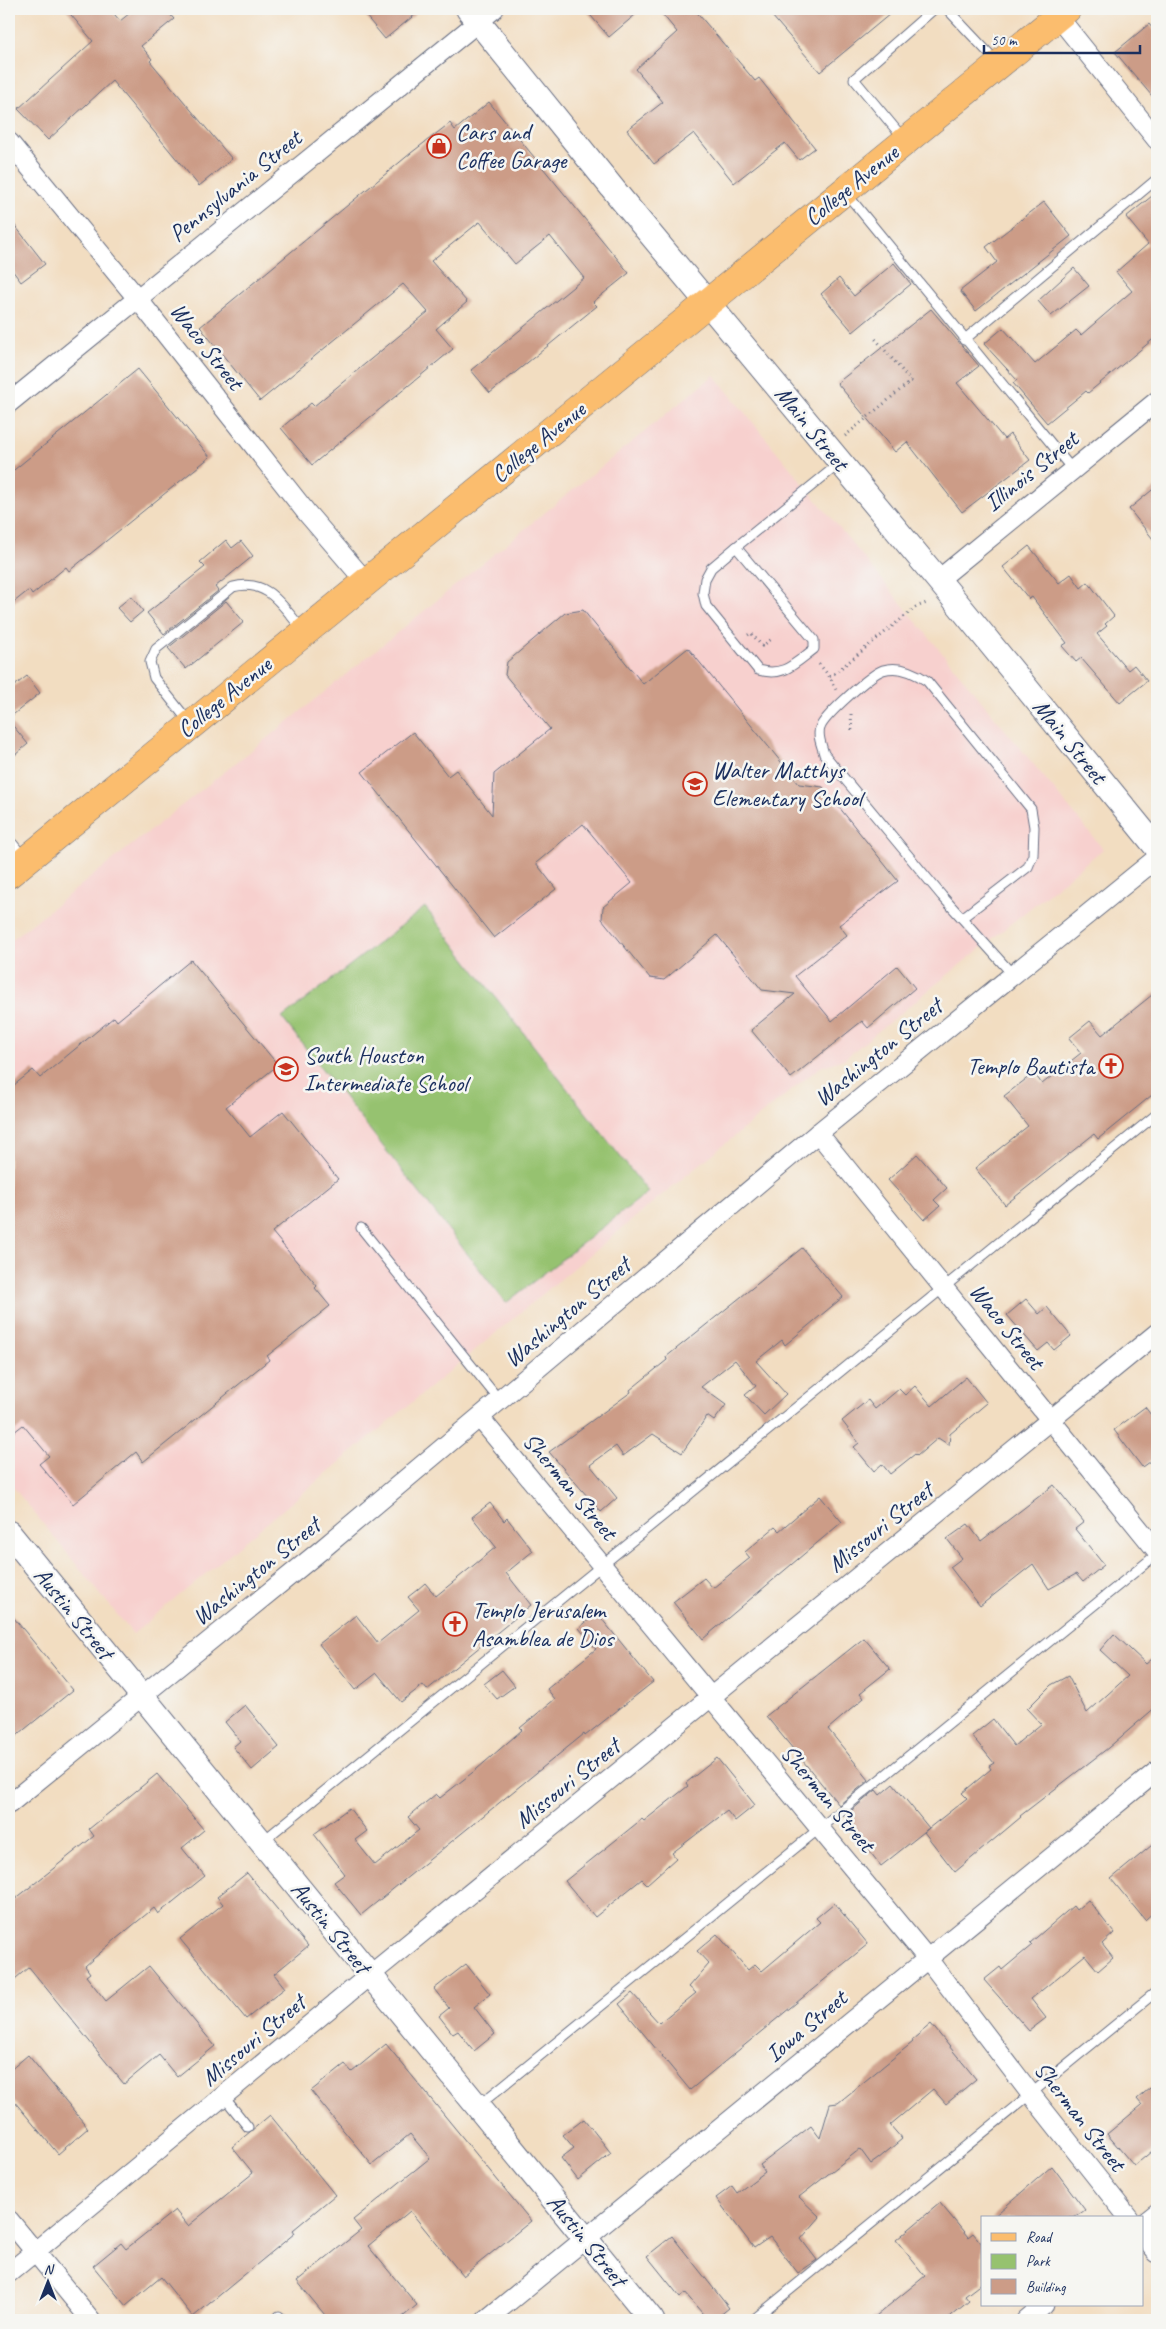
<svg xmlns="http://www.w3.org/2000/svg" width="1166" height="2329" font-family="Caveat,sans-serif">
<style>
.built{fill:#f7d0ce}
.green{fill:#96c26f;stroke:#587866}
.building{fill:#cc9c87}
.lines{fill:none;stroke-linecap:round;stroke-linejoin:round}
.service-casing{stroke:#666c81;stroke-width:11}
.minor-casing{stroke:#666c81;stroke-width:21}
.tertiary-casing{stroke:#666c81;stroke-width:26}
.primary-casing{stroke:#666c81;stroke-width:29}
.path{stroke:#666c81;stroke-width:3;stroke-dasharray:1 4;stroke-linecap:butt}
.service{stroke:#fff;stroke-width:9}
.minor{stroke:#fff;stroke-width:19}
.tertiary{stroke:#fff;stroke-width:24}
.primary{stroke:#fbbd6e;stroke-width:28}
.labels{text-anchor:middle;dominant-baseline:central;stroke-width:5;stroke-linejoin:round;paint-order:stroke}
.poi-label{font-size:24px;fill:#1b2f5e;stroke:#f6f6f2;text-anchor:start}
.street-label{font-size:24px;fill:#1b2f5e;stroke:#f6f6f2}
</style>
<rect width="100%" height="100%" fill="#f6f6f2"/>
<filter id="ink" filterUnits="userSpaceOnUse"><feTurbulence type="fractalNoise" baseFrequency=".02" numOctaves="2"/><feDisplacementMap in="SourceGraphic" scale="10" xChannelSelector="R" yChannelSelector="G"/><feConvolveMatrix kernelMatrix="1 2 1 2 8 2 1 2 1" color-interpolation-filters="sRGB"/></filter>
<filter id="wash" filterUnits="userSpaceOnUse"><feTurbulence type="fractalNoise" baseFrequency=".0096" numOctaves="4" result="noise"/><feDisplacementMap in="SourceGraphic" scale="20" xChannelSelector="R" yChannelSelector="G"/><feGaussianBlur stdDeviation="1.12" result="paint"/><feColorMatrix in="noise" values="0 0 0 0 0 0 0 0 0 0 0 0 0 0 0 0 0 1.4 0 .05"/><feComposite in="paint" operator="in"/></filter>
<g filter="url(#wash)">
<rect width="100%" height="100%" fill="#f2ddc1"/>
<polygon class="built" points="714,375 1103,849 844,1059 820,1067 662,1195 133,1634 9,1482 9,942 290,720"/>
<polygon class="green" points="425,907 648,1192 506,1303 282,1018"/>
<g id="blocks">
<g class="building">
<polygon points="66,9 110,9 120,21 135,9 165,9 174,19 141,46 152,59 150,61 232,159 199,186 112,81 48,140 18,109 93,41"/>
<polygon points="360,9 422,9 385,39"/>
<polygon points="585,9 642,9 609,37"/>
<polygon points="658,9 694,9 755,81 759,78 815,148 799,160 785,143 734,183 694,133 654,164 627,130 663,102 636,69 677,32"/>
<polygon points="781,9 896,9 820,72 772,16"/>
<polygon points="1149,24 1157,34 1157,102 1115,52"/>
<polygon points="489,102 629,273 593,302 597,306 490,393 471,370 584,278 550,236 515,264 480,222 478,223 431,261 467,302 436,329 453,349 312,465 281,428 311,403 314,406 428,312 403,284 260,401 200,327 411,153 450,123 455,130"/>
<polygon points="1157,192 1157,336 1088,393 1086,391 1047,423 1013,383 1017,380 984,344 1003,328 1035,364 1076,330 1081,335 1132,291 1116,272 1148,244 1126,217"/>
<polygon points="1044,202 1071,236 976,311 960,291 997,262 986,247"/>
<polygon points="9,218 45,264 21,282 9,266"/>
<polygon points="894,263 911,284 853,332 821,294 839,278 854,296"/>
<polygon points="1074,268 1089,286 1051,316 1038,301"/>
<polygon points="931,309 979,366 957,383 1004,439 1010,434 1030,460 962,512 907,442 895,452 837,383"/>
<polygon points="138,369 210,457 69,571 66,567 32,595 29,590 9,606 9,474"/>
<polygon points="1157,486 1157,544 1129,509"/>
<polygon points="226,540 232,548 241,541 253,556 215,587 218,591 164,634 147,613 205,567 200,562"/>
<polygon points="1029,546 1059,583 1071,574 1081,588 1088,582 1114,616 1105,624 1107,626 1097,634 1128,670 1134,665 1147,681 1120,703 1081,658 1076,662 1062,646 1067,643 1032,597 1029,599 1003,567"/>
<polygon points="131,596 143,611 130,622 117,608"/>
<polygon points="226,601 244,622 186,669 168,648"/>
<polygon points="583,610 643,684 688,648 799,784 823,787 898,881 839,925 847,935 795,976 832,1021 897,966 915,988 868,1028 862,1021 791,1078 751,1030 795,994 762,990 717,935 664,980 650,978 602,919 603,907 632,883 583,824 536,863 556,889 494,938 362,772 413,732 448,776 456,770 492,815 494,774 550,729 505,675 507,662 565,613"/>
<polygon points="27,676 40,693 9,718 9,690"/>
<polygon points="9,721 28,744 9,760"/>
<polygon points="191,960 278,1065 226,1107 250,1137 283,1111 338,1179 272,1232 317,1286 315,1288 330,1306 267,1356 269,1360 143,1462 136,1452 73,1504 39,1464 49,1456 23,1425 9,1436 9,1089 33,1070 40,1078 114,1017 117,1021"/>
<polygon points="1157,991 1157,1091 1098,1139 1094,1134 1005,1205 975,1168 1028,1126 1004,1096 1034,1073 1042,1084 1081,1053 1069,1038 1090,1021 1102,1035"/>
<polygon points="917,1154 947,1188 934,1200 940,1206 924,1220 888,1180"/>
<polygon points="802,1248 843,1297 785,1345 782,1340 756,1361 786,1394 764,1415 745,1395 756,1386 735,1360 701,1387 726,1405 714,1421 707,1416 682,1453 653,1434 623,1456 616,1446 590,1465 617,1498 601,1512 549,1452 631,1392 630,1390 667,1360 666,1357"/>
<polygon points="1026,1299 1039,1314 1047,1307 1071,1336 1054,1350 1048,1343 1038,1351 1007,1315"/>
<polygon points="966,1377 987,1403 950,1434 949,1445 938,1438 917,1456 915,1454 890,1474 882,1464 874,1471 854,1447 859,1443 842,1421 868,1400 875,1409 899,1389 905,1395 915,1386 932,1406"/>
<polygon points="1145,1407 1157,1423 1157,1456 1142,1467 1114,1430"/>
<polygon points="1054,1485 1084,1522 1075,1529 1104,1565 1083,1582 1076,1574 1049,1589 1033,1564 980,1606 950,1567 962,1558 947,1539 968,1524 981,1541"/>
<polygon points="820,1496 842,1522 703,1639 673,1602 704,1578 713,1588 750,1558 745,1552 775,1527 779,1531"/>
<polygon points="490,1503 504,1521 507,1518 533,1551 506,1573 531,1605 427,1690 423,1685 401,1702 377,1673 355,1690 319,1644 356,1615 378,1643 419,1610 408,1597 417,1590 425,1583 436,1596 496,1547 472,1517"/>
<polygon points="9,1612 73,1690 9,1742"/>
<polygon points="597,1613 653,1682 585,1736 584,1734 361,1915 334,1882 345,1874 314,1834 349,1808 367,1831 355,1840 375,1865 419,1830 408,1817 436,1794 440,1798 477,1769 522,1730 520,1728 555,1699 547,1689 596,1649 579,1628"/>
<polygon points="1114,1634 1146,1664 1157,1655 1157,1706 1108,1748 1020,1816 1021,1817 955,1872 924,1832 967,1798 962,1793 991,1769 989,1766 994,1763 972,1736 993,1719 1014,1746 1041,1724 1027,1709 1051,1685 1068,1676 1087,1713 1128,1676 1100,1650"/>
<polygon points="864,1638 890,1669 860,1693 864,1698 828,1729 869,1780 839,1805 766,1716"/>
<polygon points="502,1670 515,1686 497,1699 484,1684"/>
<polygon points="245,1705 279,1747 252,1770 233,1747 240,1741 225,1722"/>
<polygon points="717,1758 755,1805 735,1821 727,1811 672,1853 676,1858 647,1884 642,1879 595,1917 565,1881 642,1819 644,1821 688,1786 686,1783"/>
<polygon points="157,1774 204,1830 182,1848 205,1876 158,1914 154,1908 116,1939 85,1966 90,1973 86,1976 106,2001 149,1966 215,2046 177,2077 159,2055 124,2084 29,1967 9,1984 9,1904 94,1836 89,1829"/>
<polygon points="893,1784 929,1828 881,1866 846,1821 850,1818 846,1815 876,1790 880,1795"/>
<polygon points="1157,1841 1157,1909 1145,1920 1111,1879"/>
<polygon points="247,1873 308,1946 274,1974 285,1988 246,2019 180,1939 223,1904 217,1897"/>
<polygon points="1088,1900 1114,1933 1102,1944 1113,1958 1098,1971 1085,1955 1031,1999 1046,2018 1029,2031 984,1980 1000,1967 1002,1970 1032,1945 1030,1943 1073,1906 1076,1910"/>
<polygon points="834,1903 868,1944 690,2090 619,2004 632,1993 659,2023 696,1993 689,1987 709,1964 697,1951 717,1934 748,1970 755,1964 762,1971 820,1922 816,1918"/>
<polygon points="466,1964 490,1994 474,2007 495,2034 474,2051 458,2031 453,2034 439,2016 449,2008 434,1989"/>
<polygon points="931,2024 976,2079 946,2104 933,2089 890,2125 902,2139 878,2159 871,2164 860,2149 799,2197 820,2217 801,2239 817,2260 798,2273 770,2237 754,2248 716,2198 732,2186 737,2193 765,2172 760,2165 811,2126 820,2138 830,2104 838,2103 913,2042 912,2040"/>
<polygon points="386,2044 531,2221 463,2276 410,2211 368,2246 417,2305 399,2320 329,2320 297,2281 361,2230 353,2220 430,2158 410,2134 372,2165 311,2091 345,2064 352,2072"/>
<polygon points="28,2055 88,2128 58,2154 9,2095 9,2071"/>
<polygon points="1150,2088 1155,2094 1157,2093 1157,2147 1134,2166 1107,2134 1142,2105 1137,2099"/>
<polygon points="270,2115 335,2195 293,2230 295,2233 193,2317 161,2277 126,2306 93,2266 121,2243 126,2249 175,2210 188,2226 253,2173 232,2147"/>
<polygon points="584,2119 611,2153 578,2180 561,2158 574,2148 563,2135"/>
<polygon points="1052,2166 1085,2210 1074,2218 992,2218"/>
<polygon points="940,2203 968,2237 973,2233 982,2244 982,2283 965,2296 969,2301 946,2320 871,2320 925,2276 896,2240"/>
<polygon points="672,2236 729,2308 714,2320 708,2320 685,2293 680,2297 647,2256"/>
</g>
</g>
</g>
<g filter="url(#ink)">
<use href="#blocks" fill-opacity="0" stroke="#666c81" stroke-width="1"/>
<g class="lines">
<g class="service-casing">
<g id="service">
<polyline points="947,9 998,63"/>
<polyline points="903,138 854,79 934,9"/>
<polyline points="846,193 1072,469"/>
<polyline points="964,340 1157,179"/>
<path d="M736,547L814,640V649C794,664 784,677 758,670L706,606L703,593L705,579L711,568Z"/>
<polyline points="736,547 840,463"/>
<path d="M189,722L154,678L150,662L156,649L233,587C268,578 282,606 302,629"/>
<path d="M962,918L1028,867L1033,855L1034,827L1031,809L927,681C914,672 899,665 883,670C871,674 824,716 820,728C817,736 822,746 824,754L942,896L1013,975"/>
<polyline points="361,1228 500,1401"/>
<polyline points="263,1841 1157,1114"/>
<polyline points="224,2097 248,2127"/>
<polyline points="478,2106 1157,1554"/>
<polyline points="279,2316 283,2320"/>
<polyline points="753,2320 1157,1991"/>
</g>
</g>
<g class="minor-casing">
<g id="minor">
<polyline points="1052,9 1157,140"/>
<polyline points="9,142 137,298 306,512 366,582"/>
<polyline points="9,403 494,9"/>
<polyline points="938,580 1157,401"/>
<polyline points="9,847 22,863"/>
<polyline points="818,1133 1157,1551"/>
<polyline points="480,1418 927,1958 1030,2093 1129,2218"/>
<polyline points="9,1804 320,1551 818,1133 1157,858"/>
<polyline points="9,2220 91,2320"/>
<polyline points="1142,2225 1157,2213"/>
<polyline points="1142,2235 1157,2253"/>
<polyline points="9,2273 370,1975 1157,1333"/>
<polyline points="486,2320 1157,1771"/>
<polyline points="1026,2320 1044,2305"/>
</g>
</g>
<g class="tertiary-casing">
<g id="tertiary">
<polyline points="468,9 622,200 949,593 1157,848"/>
<polyline points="9,1533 652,2320"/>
</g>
</g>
<g class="primary-casing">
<polyline id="primary" points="9,874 1067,9"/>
</g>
<g class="path">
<polyline points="845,436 911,381 873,336"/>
<polyline points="748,635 751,633 762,646 773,638"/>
<polyline points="819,664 830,677 836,690"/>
<polyline points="830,677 916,607 929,602"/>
<polyline points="851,714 852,732"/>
</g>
<use href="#service" class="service"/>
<use href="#minor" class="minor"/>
<use href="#tertiary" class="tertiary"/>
<use href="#primary" class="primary"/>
</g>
</g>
<defs>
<g id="shop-ring" transform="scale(1.25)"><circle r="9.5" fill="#f6f6f2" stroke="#c8321e" stroke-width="1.5"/><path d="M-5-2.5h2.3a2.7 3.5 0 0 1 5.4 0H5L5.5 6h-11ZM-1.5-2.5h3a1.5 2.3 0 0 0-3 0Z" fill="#c8321e"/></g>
<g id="school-ring" transform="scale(1.25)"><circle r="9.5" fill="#f6f6f2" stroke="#c8321e" stroke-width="1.5"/><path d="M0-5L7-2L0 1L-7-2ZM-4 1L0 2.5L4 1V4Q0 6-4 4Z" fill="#c8321e"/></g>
<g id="church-ring" transform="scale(1.25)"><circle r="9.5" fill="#f6f6f2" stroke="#c8321e" stroke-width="1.5"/><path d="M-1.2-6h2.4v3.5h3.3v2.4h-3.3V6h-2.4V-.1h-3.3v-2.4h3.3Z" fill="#c8321e"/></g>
</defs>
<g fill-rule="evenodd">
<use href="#shop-ring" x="439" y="146"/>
<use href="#school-ring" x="695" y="784"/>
<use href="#church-ring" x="1111" y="1066"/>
<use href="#school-ring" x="286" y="1069"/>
<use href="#church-ring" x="455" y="1624"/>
</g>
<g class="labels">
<g class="poi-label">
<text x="456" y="132">Cars and<tspan x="456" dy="28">Coffee Garage</tspan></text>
<text x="712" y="770">Walter Matthys<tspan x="712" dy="28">Elementary School</tspan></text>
<text x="304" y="1055">South Houston<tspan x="304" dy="28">Intermediate School</tspan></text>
<text x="1094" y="1066" text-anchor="end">Templo Bautista</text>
<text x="472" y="1610">Templo Jerusalem<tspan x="472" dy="28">Asamblea de Dios</tspan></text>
</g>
<g class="street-label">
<text transform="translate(851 185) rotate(-39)">College Avenue</text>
<text transform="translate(235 186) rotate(-39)">Pennsylvania Street</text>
<text transform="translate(207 346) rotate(52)">Waco Street</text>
<text transform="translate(812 428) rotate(51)">Main Street</text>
<text transform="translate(538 442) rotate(-39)">College Avenue</text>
<text transform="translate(1031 471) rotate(-39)">Illinois Street</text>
<text transform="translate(224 697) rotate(-39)">College Avenue</text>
<text transform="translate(1070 741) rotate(51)">Main Street</text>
<text transform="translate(878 1052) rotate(-39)">Washington Street</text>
<text transform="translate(567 1312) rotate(-40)">Washington Street</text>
<text transform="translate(1007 1326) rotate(51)">Waco Street</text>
<text transform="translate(570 1486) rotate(50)">Sherman Street</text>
<text transform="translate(880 1527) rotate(-39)">Missouri Street</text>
<text transform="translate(256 1571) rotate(-39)">Washington Street</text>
<text transform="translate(74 1613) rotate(51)">Austin Street</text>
<text transform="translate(567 1783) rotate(-39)">Missouri Street</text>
<text transform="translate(828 1798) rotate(50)">Sherman Street</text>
<text transform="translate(331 1927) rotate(51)">Austin Street</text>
<text transform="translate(806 2026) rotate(-40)">Iowa Street</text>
<text transform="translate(253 2040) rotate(-40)">Missouri Street</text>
<text transform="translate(1080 2116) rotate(52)">Sherman Street</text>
<text transform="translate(587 2240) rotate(51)">Austin Street</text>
</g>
</g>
<rect width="1166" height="2329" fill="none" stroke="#f6f6f2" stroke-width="30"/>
<rect x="981" y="2216" width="162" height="90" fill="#f6f6f2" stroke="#9ea6b7"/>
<rect x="991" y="2233" width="25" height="8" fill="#fbbd6e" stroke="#9ea6b7"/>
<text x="1026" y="2242" font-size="15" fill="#1b2f5e">Road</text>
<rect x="991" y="2254" width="25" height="15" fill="#96c26f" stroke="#9ea6b7"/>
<text x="1026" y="2266" font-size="15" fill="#1b2f5e">Park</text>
<rect x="991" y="2279" width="25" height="15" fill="#cc9c87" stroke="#9ea6b7"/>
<text x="1026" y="2292" font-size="15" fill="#1b2f5e">Building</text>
<g transform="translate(48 2282)" stroke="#f6f6f2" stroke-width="4" paint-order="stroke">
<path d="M0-4L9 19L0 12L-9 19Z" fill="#1b2f5e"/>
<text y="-8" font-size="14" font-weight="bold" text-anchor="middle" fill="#1b2f5e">N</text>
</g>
<path d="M984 45v8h156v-8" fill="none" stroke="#1b2f5e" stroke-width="2.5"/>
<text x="991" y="45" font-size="15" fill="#1b2f5e" stroke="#f6f6f2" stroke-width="4" paint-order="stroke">50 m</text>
</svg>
